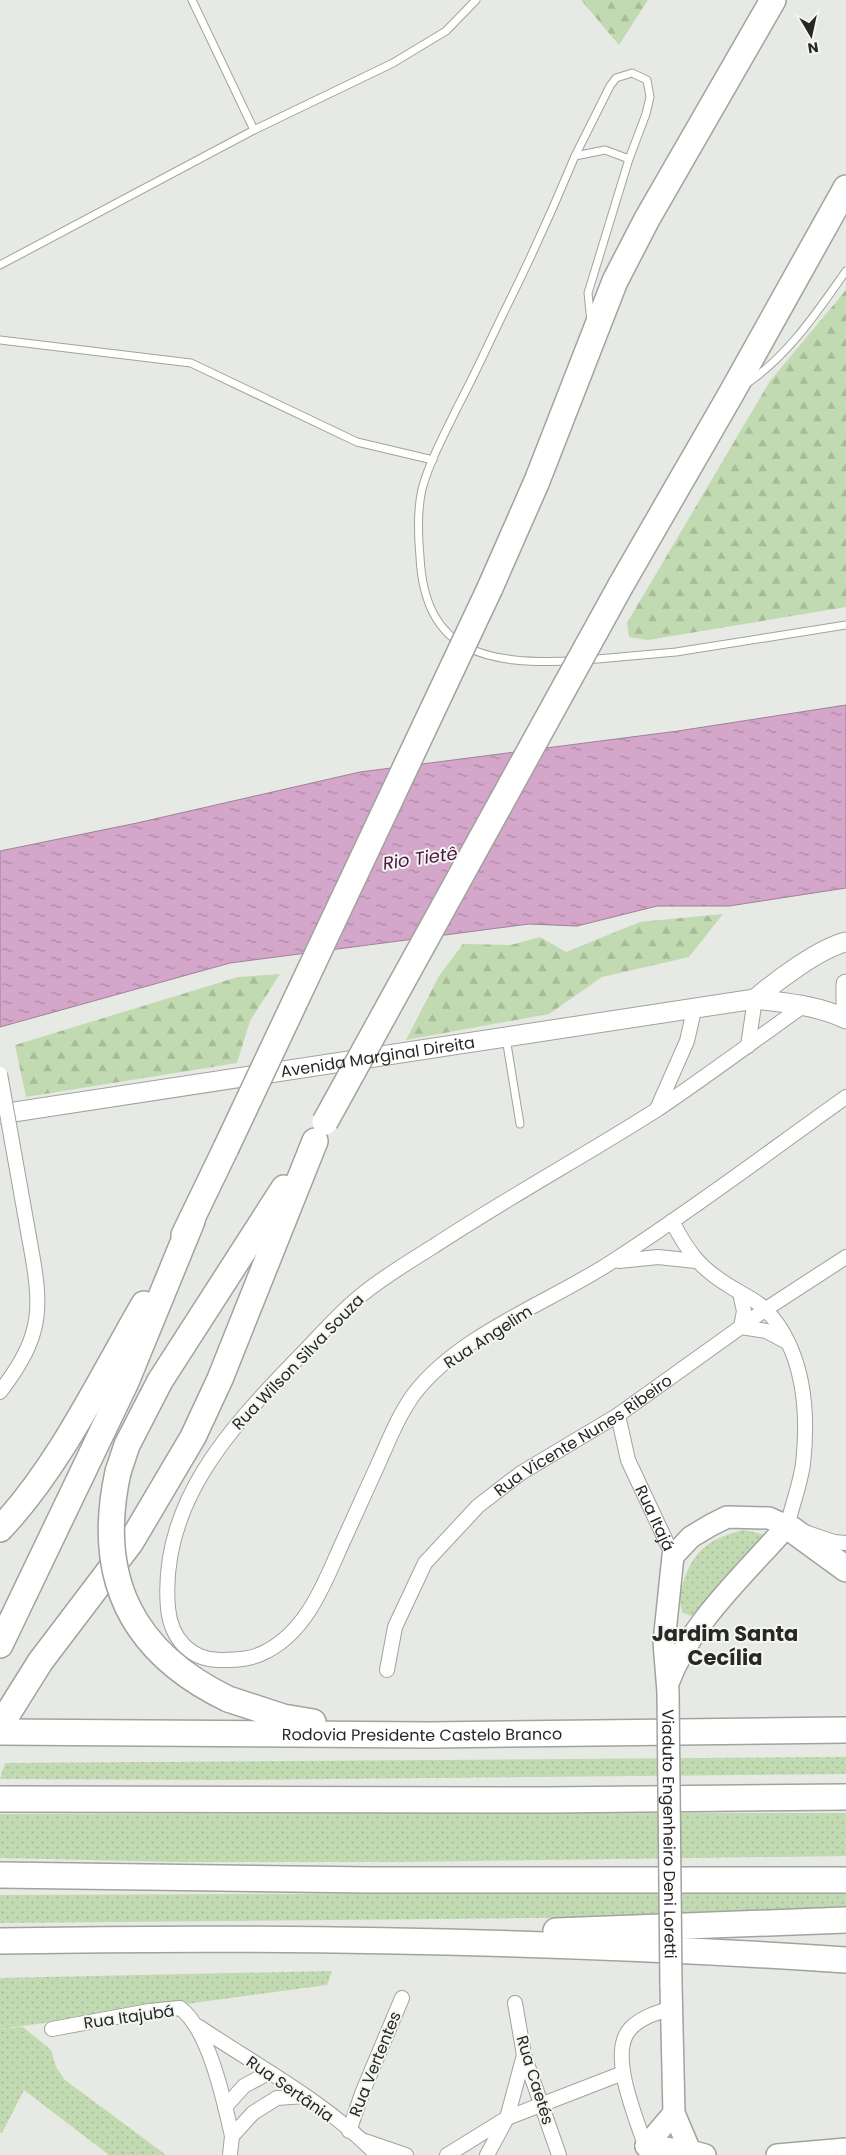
<svg xmlns="http://www.w3.org/2000/svg" width="846" height="2155" font-family="Poppins,sans-serif">
<style>
.grass{fill:url(#grass-dots)}
.forest{fill:url(#forest-firs)}
.water{fill:url(#water-ripples);stroke:#a08098}
.lines{fill:none;stroke-linecap:round;stroke-linejoin:round}
.lane-casing{stroke:#a0a39e;stroke-width:9}
.street-casing{stroke:#a0a39e;stroke-width:16}
.secondary-casing{stroke:#a0a39e;stroke-width:21}
.primary-casing{stroke:#a0a39e;stroke-width:24}
.highway-casing{stroke:#a0a39e;stroke-width:28}
.lane{stroke:#fff;stroke-width:7}
.street{stroke:#fff;stroke-width:14}
.secondary{stroke:#fff;stroke-width:19}
.primary{stroke:#fff;stroke-width:21}
.highway{stroke:#fff;stroke-width:25}
.street-bridge-casing{stroke:#a0a39e;stroke-width:16;stroke-linecap:butt}
.primary-bridge-casing{stroke:#a0a39e;stroke-width:24;stroke-linecap:butt}
.highway-bridge-casing{stroke:#a0a39e;stroke-width:28;stroke-linecap:butt}
.street-bridge{stroke:#fff;stroke-width:14}
.primary-bridge{stroke:#fff;stroke-width:21}
.highway-bridge{stroke:#fff;stroke-width:25}
.labels{text-anchor:middle;dominant-baseline:central;stroke-width:4;stroke-linejoin:round;paint-order:stroke}
.street-label{font-size:16px;fill:#272826;stroke:#f3f6f1}
.water-label{font-size:18px;font-style:italic;fill:#4c1543;stroke:#f3f6f1}
.district-label{font-size:21px;font-weight:bold;fill:#272826;stroke:#f3f6f1}
</style>
<defs>
<pattern id="grass-dots" width="8" height="8" patternUnits="userSpaceOnUse" patternTransform="scale(1.25)"><rect width="8" height="8" fill="#c2dab1"/><path d="M2 2h.1M6 6h.1" fill="none" stroke="#a7bb98" stroke-width="1.8" stroke-linecap="round"/></pattern>
<pattern id="forest-firs" width="22" height="20" patternUnits="userSpaceOnUse" patternTransform="scale(1.25)"><rect width="22" height="20" fill="#c2dab1"/><path d="M5 1l3.5 6h-7zM16 11l3.5 6h-7z" fill="#a7bb98"/></pattern>
<pattern id="water-ripples" width="26" height="14" patternUnits="userSpaceOnUse" patternTransform="scale(1.25)"><rect width="26" height="14" fill="#d4a6c9"/><path d="M2 4q2-2 4 0t4 0M15 11q2-2 4 0t4 0" fill="none" stroke="#ac87a3"/></pattern>
</defs>
<rect width="100%" height="100%" fill="#e6e9e4"/>
<g class="grass">
<path d="M744,1530L765,1535L692,1616L683,1613C678,1601 680,1592 684,1580C694,1549 713,1537 744,1530Z"/>
<polygon points="846,1757 846,1774 225,1780 0,1779 5,1763"/>
<polygon points="846,1813 846,1856 404,1862 176,1862 0,1858 0,1814"/>
<polygon points="846,1892 846,1906 652,1917 0,1923 0,1895"/>
<polygon points="332,1971 327,1985 0,2029 0,1978"/>
<polygon points="23,2027 51,2050 56,2067 65,2080 166,2155 109,2155 24,2090 2,2133 0,2132 0,2029"/>
</g>
<g class="forest">
<polygon points="581,0 648,0 619,45"/>
<polygon points="846,290 846,607 648,640 629,637 627,623 770,381"/>
<polygon points="723,914 689,957 602,977 549,1014 406,1040 439,976 463,944 511,945 540,937 566,952 640,922"/>
<polygon points="280,974 250,1021 237,1063 26,1097 15,1045 238,977"/>
</g>
<polygon class="water" points="846,705 846,888 729,906 657,906 577,926 529,924 230,963 0,1027 0,851 137,823 360,772 678,731"/>
<g class="lines">
<g class="lane-casing">
<g id="lane">
<polyline points="192,0 254,130"/>
<polyline points="575,156 610,86 616,78 632,73 647,80 650,97 646,114 629,159 588,293 591,322"/>
<polyline points="0,265 254,130 393,63 446,31 476,0"/>
<polyline points="0,340 191,363 357,442 433,460"/>
<path d="M746,384C788,356 817,312 846,271"/>
<polyline points="586,660 676,652 846,625"/>
<path d="M573,661C490,664 425,656 420,557C418,535 417,511 422,489C430,460 445,433 458,406C474,376 488,345 503,314C529,262 553,209 575,156L605,150L629,159"/>
<polyline points="506,1038 520,1124"/>
</g>
</g>
<g class="street-casing">
<g id="street">
<path d="M803,1006C755,1040 707,1076 658,1109C584,1156 507,1198 434,1246C410,1261 385,1276 364,1293C339,1312 319,1337 297,1359C230,1428 159,1504 168,1608C171,1639 191,1661 222,1660C238,1660 253,1659 267,1651C307,1630 324,1584 341,1546C354,1517 367,1489 380,1460C390,1437 400,1413 414,1394C460,1333 554,1301 616,1259C695,1208 770,1151 846,1097"/>
<polyline points="748,1046 755,999"/>
<polyline points="657,1109 687,1041 695,1006"/>
<path d="M672,1221C688,1253 701,1269 731,1287C742,1294 758,1301 766,1310C804,1350 809,1411 803,1464C800,1485 792,1506 787,1526L834,1542L846,1543"/>
<polyline points="619,1261 658,1257 696,1261"/>
<polyline points="740,1293 744,1311 741,1327 766,1331 787,1342"/>
<path d="M0,1392C45,1333 42,1307 29,1237"/>
<path id="s1" d="M618,1415L628,1460L673,1556"/>
<path id="s2" d="M387,1670L395,1627L425,1563L478,1506L521,1473L618,1415L766,1309L846,1257"/>
<polyline points="515,2003 524,2055 559,2155"/>
<path d="M199,2027C259,2067 327,2103 377,2155"/>
<path d="M52,2029L149,2011L180,2008C209,2029 224,2101 232,2136"/>
<polyline points="225,2107 244,2086 268,2073"/>
<polyline points="349,2131 363,2091 402,1998"/>
<polyline points="365,2141 406,2155"/>
<path d="M647,2151C638,2122 607,2054 630,2029C641,2017 657,2013 671,2008"/>
<polyline points="230,2155 232,2136 253,2113 277,2098 305,2096"/>
<polyline points="447,2155 507,2118 623,2073"/>
<polyline points="487,2155 507,2118 524,2055"/>
</g>
</g>
<g class="secondary-casing">
<g id="secondary">
<polyline points="846,984 846,1006"/>
<path d="M755,999C776,981 820,948 846,942"/>
<path id="s3" d="M0,1114L755,999C786,1003 817,1005 846,1019"/>
</g>
</g>
<g class="primary-casing">
<g id="primary">
<path d="M668,1692L664,1642L673,1556L691,1537L711,1525L727,1517L769,1518L787,1526C744,1575 691,1622 668,1683"/>
<polyline points="671,1985 674,2113 690,2151 705,2155"/>
<polyline points="646,2146 690,2151"/>
<polyline points="646,2146 674,2113"/>
<polyline points="777,2155 846,2149"/>
</g>
</g>
<g class="highway-casing">
<g id="highway">
<polyline points="621,585 731,394 846,188"/>
<polyline points="490,588 537,481 615,281 647,219 773,0"/>
<polyline points="184,1235 226,1148"/>
<polyline points="118,1472 127,1445 160,1381 284,1188"/>
<polyline points="787,1526 846,1569"/>
<path d="M0,1529C59,1467 101,1378 144,1304"/>
<polyline points="0,1645 126,1382 192,1221"/>
<polyline points="228,1699 283,1717 313,1722"/>
<polyline points="0,1726 40,1662 131,1542 193,1437 220,1379 315,1141"/>
<path id="s4" d="M0,1732L430,1735L846,1730"/>
<polyline points="0,1799 547,1800 846,1797"/>
<polyline points="0,1875 369,1880 846,1880"/>
<polyline points="556,1931 846,1920"/>
<path d="M0,1941C282,1936 565,1941 846,1960"/>
</g>
</g>
<use href="#lane" class="lane"/>
<use href="#street" class="street"/>
<use href="#secondary" class="secondary"/>
<use href="#primary" class="primary"/>
<use href="#highway" class="highway"/>
<g class="street-bridge-casing">
<polyline id="street-bridge" points="0,1074 29,1237"/>
</g>
<g class="primary-bridge-casing">
<g id="primary-bridge">
<path id="s5" d="M668,1692L671,1985"/>
</g>
</g>
<g class="highway-bridge-casing">
<g id="highway-bridge">
<polyline points="325,1122 621,585"/>
<polyline points="226,1148 490,588"/>
<path d="M118,1472C95,1577 131,1652 228,1699"/>
</g>
</g>
<use href="#street-bridge" class="street-bridge"/>
<use href="#primary-bridge" class="primary-bridge"/>
<use href="#highway-bridge" class="highway-bridge"/>
</g>
<g class="labels">
<g class="street-label">
<text stroke="none"><textPath href="#s3" startOffset="382">Avenida Marginal Direita</textPath></text>
<text transform="translate(488 1337) rotate(-33)">Rua Angelim</text>
<text transform="translate(298 1362) rotate(-46)">Rua Wilson Silva Souza</text>
<text stroke="none"><textPath href="#s2" startOffset="319">Rua Vicente Nunes Ribeiro</textPath></text>
<text stroke="none"><textPath href="#s1" startOffset="110">Rua Itajá</textPath></text>
<text stroke="none"><textPath href="#s4" startOffset="422">Rodovia Presidente Castelo Branco</textPath></text>
<text stroke="none"><textPath href="#s5" startOffset="142">Viaduto Engenheiro Deni Loretti</textPath></text>
<text transform="translate(129 2017) rotate(-8)">Rua Itajubá</text>
<text transform="translate(375 2064) rotate(-68)">Rua Vertentes</text>
<text transform="translate(535 2080) rotate(73)">Rua Caetés</text>
<text transform="translate(290 2089) rotate(35)">Rua Sertânia</text>
</g>
<g class="water-label">
<text transform="translate(420 858) rotate(-8)">Rio Tietê</text>
</g>
<g class="district-label">
<text x="725" y="1633">Jardim Santa<tspan x="725" dy="24">Cecília</tspan></text>
</g>
</g>
<g transform="translate(811 35) rotate(171)" stroke="#f3f6f1" stroke-width="4" paint-order="stroke">
<path d="M0-4L9 19L0 12L-9 19Z" fill="#272826"/>
<text y="-8" font-size="14" font-weight="bold" text-anchor="middle" fill="#272826">N</text>
</g>
</svg>
